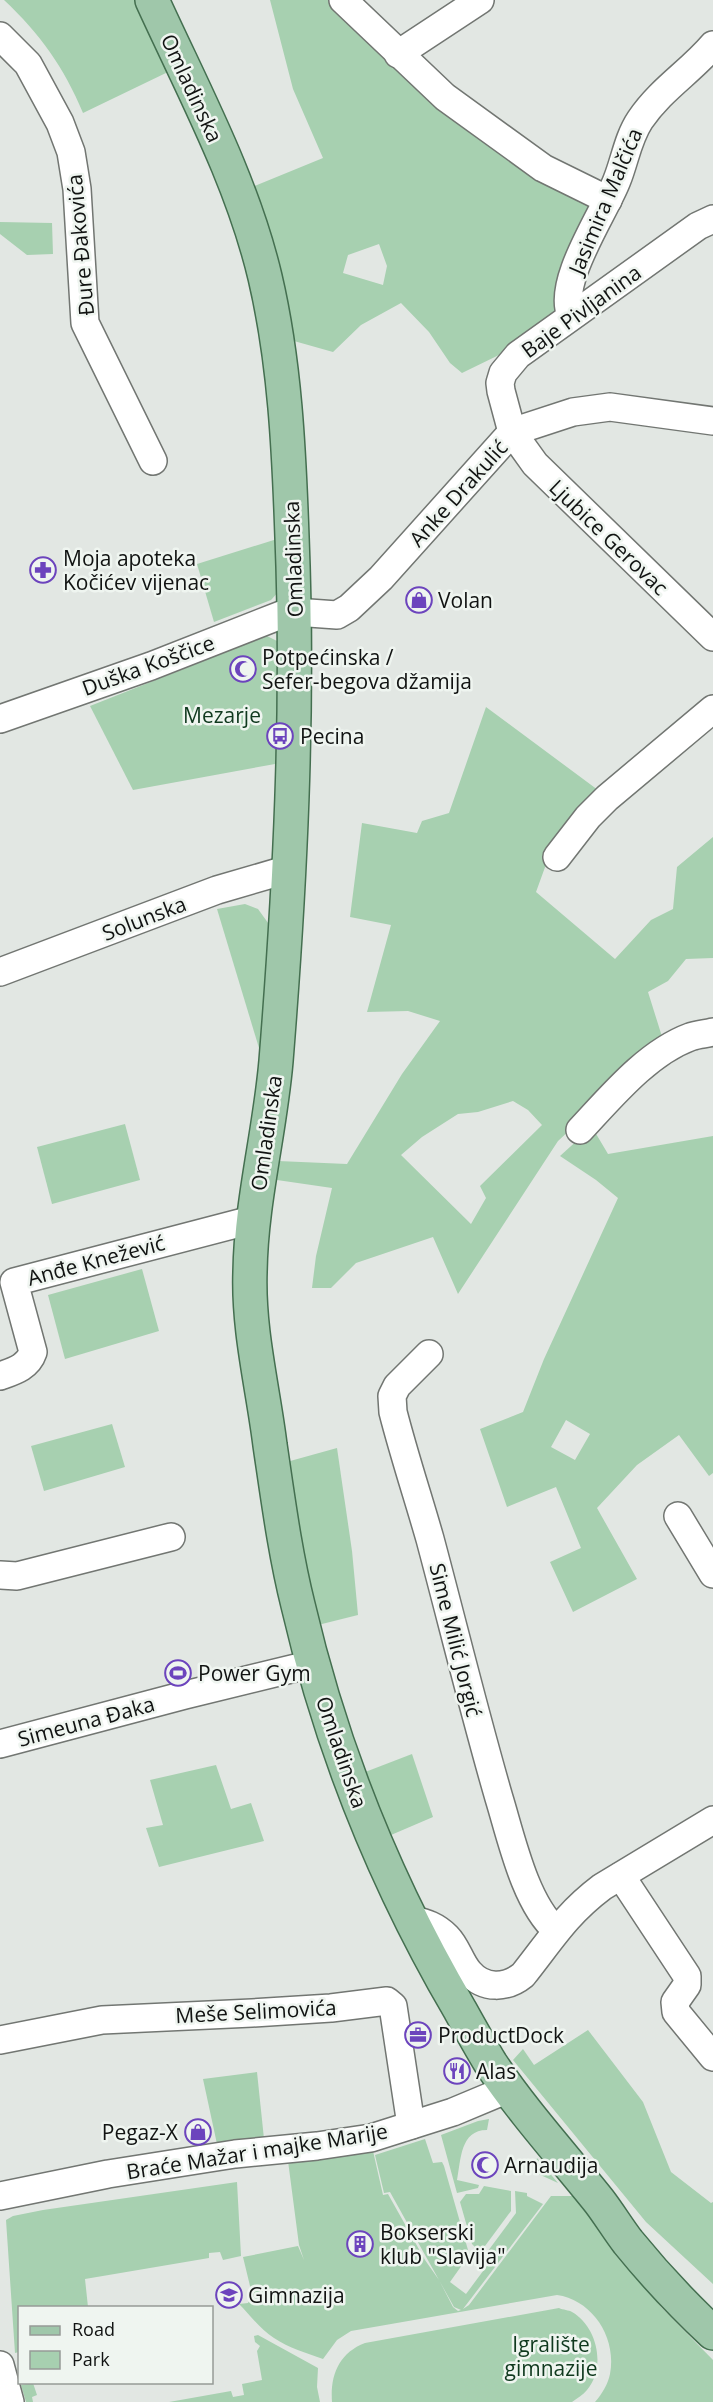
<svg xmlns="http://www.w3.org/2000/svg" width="713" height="2402" font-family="'Open Sans',sans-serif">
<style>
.green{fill:#a7d0b0;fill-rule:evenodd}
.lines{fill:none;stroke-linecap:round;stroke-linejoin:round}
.minor-casing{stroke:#727672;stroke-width:30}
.major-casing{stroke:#446f50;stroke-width:36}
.minor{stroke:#fff;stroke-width:27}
.major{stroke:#9fc7aa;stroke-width:33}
.labels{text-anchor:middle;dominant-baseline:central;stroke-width:5;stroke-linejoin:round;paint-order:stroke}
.street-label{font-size:21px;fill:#111312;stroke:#eff5f0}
.poi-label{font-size:21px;fill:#111312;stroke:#eff5f0;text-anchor:start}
.park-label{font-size:21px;fill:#0f391e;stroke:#eff5f0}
</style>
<rect width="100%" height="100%" fill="#e2e7e3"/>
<g class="green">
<path d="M4,0H136L168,72L83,113C64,67 40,34 4,0Z"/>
<path d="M270,0H331L592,203L559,309L501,354L462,373L450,363L429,332L401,303L361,325L333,352L294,341L286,300L250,188L323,158L293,89ZM379,244L387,266L383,285L343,273L348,255Z"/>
<polygon points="0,222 52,223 53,254 27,255 0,234"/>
<polygon points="277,539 280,590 271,600 214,622 197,564"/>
<polygon points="267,636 279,642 278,743 275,764 133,790 90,706"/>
<path d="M486,707L602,793L548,859L536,892L615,959L651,920L673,909L677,867L713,837V958L686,959L668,981L648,992L664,1043L558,1141L458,1294L433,1237L356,1263L331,1288H312L316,1256L332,1188L277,1180L278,1161L347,1164L402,1074L440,1021L408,1011L367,1012L391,925L350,917L362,823L417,833L422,821L449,813ZM513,1101L528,1110L542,1125L480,1186L486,1198L471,1224L401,1155L422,1137L458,1114L478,1112Z"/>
<polygon points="245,904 258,909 271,927 262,1058 217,909"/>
<polygon points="125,1124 140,1180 52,1204 37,1147"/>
<path d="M592,1127L608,1154L713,1136V1473L709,1476L679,1435L637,1465L597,1508L637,1579L573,1612L550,1562L581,1548L556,1487L507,1507L480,1429L523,1412L544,1359L618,1198L596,1180L560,1156ZM566,1420L590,1434L575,1460L551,1447Z"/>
<polygon points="142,1269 159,1331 65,1359 48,1295"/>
<polygon points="112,1424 125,1467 44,1491 31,1446"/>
<polygon points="337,1448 352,1551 358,1615 314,1626 283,1463"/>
<polygon points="412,1754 433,1817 384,1838 360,1774"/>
<polygon points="216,1765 231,1809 251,1803 264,1841 159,1867 146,1828 163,1825 150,1780"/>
<polygon points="588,2030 643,2102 671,2172 711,2203 713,2202 713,2284 646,2222 513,2060 523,2049 534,2065"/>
<polygon points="257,2072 264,2139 217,2144 203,2079"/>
<path d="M489,2119L487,2130C460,2130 461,2160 457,2180L479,2185L478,2188L457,2193L441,2135L478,2121Z"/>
<path d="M425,2139L433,2163L442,2162L444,2166L468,2250L467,2258L450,2282L466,2294L489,2263L484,2258L485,2255L516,2213L515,2191L527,2193V2196L543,2204L463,2309L469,2305L551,2196H574L661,2307L713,2360V2402H595C602,2394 608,2384 610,2374C617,2337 592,2300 557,2295L351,2331L337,2340L323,2359C306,2353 289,2348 274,2338C261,2330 250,2315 239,2304L248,2303L254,2291L250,2286L243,2257L298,2246L304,2260L299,2245L288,2161L373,2151L383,2195L388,2194L425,2260L439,2280L453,2307L458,2311L461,2310L454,2307L390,2192L384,2193L375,2155Z"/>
<polygon points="537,2158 558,2183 534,2172"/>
<polygon points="237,2182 241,2256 223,2260 220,2252 209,2253 209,2258 85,2279 88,2307 20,2308 19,2352 15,2353 6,2220 13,2216 43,2210"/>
<polygon points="484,2186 511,2191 511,2211 485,2246 477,2249 472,2244 460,2202 466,2194 479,2194"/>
<path d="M559,2308C563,2310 569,2310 572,2312C598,2327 606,2368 587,2390C583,2395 577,2398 572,2402H332C330,2375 339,2353 365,2343Z"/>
<polygon points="258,2335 318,2368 317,2387 320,2402 169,2402 231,2391 233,2397 244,2395 242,2384 262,2380 257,2351 260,2346 255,2342 254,2336"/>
<polygon points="33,2383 37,2395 32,2397 33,2402 26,2402 21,2385"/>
</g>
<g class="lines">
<g class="minor-casing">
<g id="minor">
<polyline points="343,0 445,97 543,168 608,200"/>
<polyline points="0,36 28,64 60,123 71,152 77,189 85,323 153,461"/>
<polyline points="398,54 480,0"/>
<polyline points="713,219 698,226 518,355 503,373 500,383 501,391 512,432 535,464 713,637"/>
<path d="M571,315C556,282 605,212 617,180C625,160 628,138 640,120C661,89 690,72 713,45"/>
<polyline points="0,719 151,666 281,615 295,612 337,615 349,608 381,578 512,432 573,412 610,407 713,421"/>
<polyline points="557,857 588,817 607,798 713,709"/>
<polyline points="0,972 217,890 289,869"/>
<path d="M580,1130C611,1097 647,1053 690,1037C697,1034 706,1034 713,1032"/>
<path d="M429,1354L397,1386L392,1396L393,1412C404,1455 418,1497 430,1539C453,1625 474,1712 499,1798C511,1837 525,1903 556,1930"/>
<path d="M0,1376C14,1371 28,1367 33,1352L14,1282L255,1219"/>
<polyline points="678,1516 713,1574"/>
<polyline points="0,1575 17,1576 171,1537"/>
<polyline points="0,1744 185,1695 312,1664"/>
<polyline points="621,1876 687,1976 687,1985 675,2002 676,2012 713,2057"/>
<path d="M411,1919C426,1923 436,1926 447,1937C457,1947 460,1962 469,1972C484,1990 507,1988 523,1975C551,1940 565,1915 602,1887L713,1820"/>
<polyline points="0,2040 102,2020 252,2013 331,2008 387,2001 393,2006 411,2125"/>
<polyline points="0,2196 108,2174 235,2154 317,2146 371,2138 453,2112 508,2089"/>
<polyline points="0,2365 10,2402"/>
</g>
</g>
<g class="major-casing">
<path id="major" d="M152,0C193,90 242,180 265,277C285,362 289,451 292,537C299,712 290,887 276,1061C270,1132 251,1201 250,1272C248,1331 263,1388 270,1445C278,1499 285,1553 298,1605C331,1747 386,1884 460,2010C470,2028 480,2046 491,2064C523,2112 563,2156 599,2201C609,2214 618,2229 628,2242C654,2274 683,2305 713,2333"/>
</g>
<use href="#minor" class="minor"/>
<use href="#major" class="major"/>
</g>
<defs>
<g id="pharmacy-ring" transform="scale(1.35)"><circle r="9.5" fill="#eff5f0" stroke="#6c44bd" stroke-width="1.5"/><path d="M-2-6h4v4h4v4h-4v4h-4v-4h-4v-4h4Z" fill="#6c44bd"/></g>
<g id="shop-ring" transform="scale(1.35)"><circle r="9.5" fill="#eff5f0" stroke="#6c44bd" stroke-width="1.5"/><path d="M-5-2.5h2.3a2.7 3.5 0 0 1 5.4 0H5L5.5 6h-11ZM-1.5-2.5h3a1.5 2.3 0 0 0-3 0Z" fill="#6c44bd"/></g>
<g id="mosque-ring" transform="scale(1.35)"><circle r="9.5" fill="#eff5f0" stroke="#6c44bd" stroke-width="1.5"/><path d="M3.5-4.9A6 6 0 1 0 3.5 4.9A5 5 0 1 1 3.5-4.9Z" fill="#6c44bd"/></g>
<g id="bus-ring" transform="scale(1.35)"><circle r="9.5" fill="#eff5f0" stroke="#6c44bd" stroke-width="1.5"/><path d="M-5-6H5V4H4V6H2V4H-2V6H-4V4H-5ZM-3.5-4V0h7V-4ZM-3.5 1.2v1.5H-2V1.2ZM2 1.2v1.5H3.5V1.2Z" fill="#6c44bd"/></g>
<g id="stadium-ring" transform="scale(1.35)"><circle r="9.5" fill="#eff5f0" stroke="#6c44bd" stroke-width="1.5"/><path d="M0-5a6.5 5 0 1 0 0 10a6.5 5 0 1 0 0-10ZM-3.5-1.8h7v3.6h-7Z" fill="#6c44bd"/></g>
<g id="office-ring" transform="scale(1.35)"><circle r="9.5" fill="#eff5f0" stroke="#6c44bd" stroke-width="1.5"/><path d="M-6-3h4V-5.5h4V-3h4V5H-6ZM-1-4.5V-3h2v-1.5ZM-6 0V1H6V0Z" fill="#6c44bd"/></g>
<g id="restaurant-ring" transform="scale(1.35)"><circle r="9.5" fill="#eff5f0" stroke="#6c44bd" stroke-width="1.5"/><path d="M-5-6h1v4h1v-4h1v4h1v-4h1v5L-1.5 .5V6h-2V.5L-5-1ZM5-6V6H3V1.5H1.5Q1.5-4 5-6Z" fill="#6c44bd"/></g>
<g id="building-ring" transform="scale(1.35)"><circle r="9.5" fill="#eff5f0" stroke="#6c44bd" stroke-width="1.5"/><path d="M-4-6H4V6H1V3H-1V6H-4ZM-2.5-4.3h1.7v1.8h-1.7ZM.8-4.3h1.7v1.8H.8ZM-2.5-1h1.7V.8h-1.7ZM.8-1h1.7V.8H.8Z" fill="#6c44bd"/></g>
<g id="school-ring" transform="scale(1.35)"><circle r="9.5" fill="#eff5f0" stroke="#6c44bd" stroke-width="1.5"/><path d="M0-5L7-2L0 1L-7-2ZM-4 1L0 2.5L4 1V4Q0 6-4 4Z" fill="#6c44bd"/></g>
</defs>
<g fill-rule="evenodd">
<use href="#pharmacy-ring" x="43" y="570"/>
<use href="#shop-ring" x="419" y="600"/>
<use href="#mosque-ring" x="243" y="669"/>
<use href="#bus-ring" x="280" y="736"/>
<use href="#stadium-ring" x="178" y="1673"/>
<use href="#office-ring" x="418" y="2035"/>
<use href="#restaurant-ring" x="457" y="2071"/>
<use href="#shop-ring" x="198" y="2132"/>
<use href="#mosque-ring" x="485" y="2165"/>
<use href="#building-ring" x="360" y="2244"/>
<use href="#school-ring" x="229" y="2295"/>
</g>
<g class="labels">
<g class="street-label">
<text transform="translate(192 88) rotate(65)">Omladinska</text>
<text transform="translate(605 201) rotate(-67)">Jasimira Malčića</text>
<text transform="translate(80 245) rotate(-95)">Đure Đakovića</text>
<text transform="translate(581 311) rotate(-36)">Baje Pivljanina</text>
<text transform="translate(458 493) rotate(-48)">Anke Drakulić</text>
<text transform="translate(609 537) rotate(44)">Ljubice Gerovac</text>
<text transform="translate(293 559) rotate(-92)">Omladinska</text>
<text transform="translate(148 665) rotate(-20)">Duška Koščice</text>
<text transform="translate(144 918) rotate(-21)">Solunska</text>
<text transform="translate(266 1133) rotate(-82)">Omladinska</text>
<text transform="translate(96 1260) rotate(-15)">Anđe Knežević</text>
<text transform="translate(456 1640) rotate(76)">Sime Milić Jorgić</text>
<text transform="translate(86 1721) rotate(-15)">Simeuna Đaka</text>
<text transform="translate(342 1752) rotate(71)">Omladinska</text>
<text transform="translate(256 2011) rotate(-3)">Meše Selimovića</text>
<text transform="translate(257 2151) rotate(-9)">Braće Mažar i majke Marije</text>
</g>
<g class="poi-label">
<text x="63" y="558">Moja apoteka<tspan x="63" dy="24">Kočićev vijenac</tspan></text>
<text x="438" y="600">Volan</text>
<text x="262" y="657">Potpećinska /<tspan x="262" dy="24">Sefer-begova džamija</tspan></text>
<text x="300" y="736">Pecina</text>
<text x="198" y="1673">Power Gym</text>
<text x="438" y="2035">ProductDock</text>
<text x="476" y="2071">Alas</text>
<text x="178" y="2132" text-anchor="end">Pegaz-X</text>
<text x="504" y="2165">Arnaudija</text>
<text x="380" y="2232">Bokserski<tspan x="380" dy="24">klub "Slavija"</tspan></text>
<text x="248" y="2295">Gimnazija</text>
</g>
<g class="park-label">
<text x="222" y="715">Mezarje</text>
<text x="551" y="2344">Igralište<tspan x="551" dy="24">gimnazije</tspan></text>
</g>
</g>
<rect x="18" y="2306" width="195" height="78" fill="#eff5f0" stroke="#969b97" stroke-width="1.5"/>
<rect x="30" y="2326" width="30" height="9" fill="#9fc7aa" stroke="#969b97" stroke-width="1.5"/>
<text x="72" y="2336" font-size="18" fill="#111312">Road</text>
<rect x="30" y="2351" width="30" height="18" fill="#a7d0b0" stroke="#969b97" stroke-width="1.5"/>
<text x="72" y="2366" font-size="18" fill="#111312">Park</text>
</svg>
